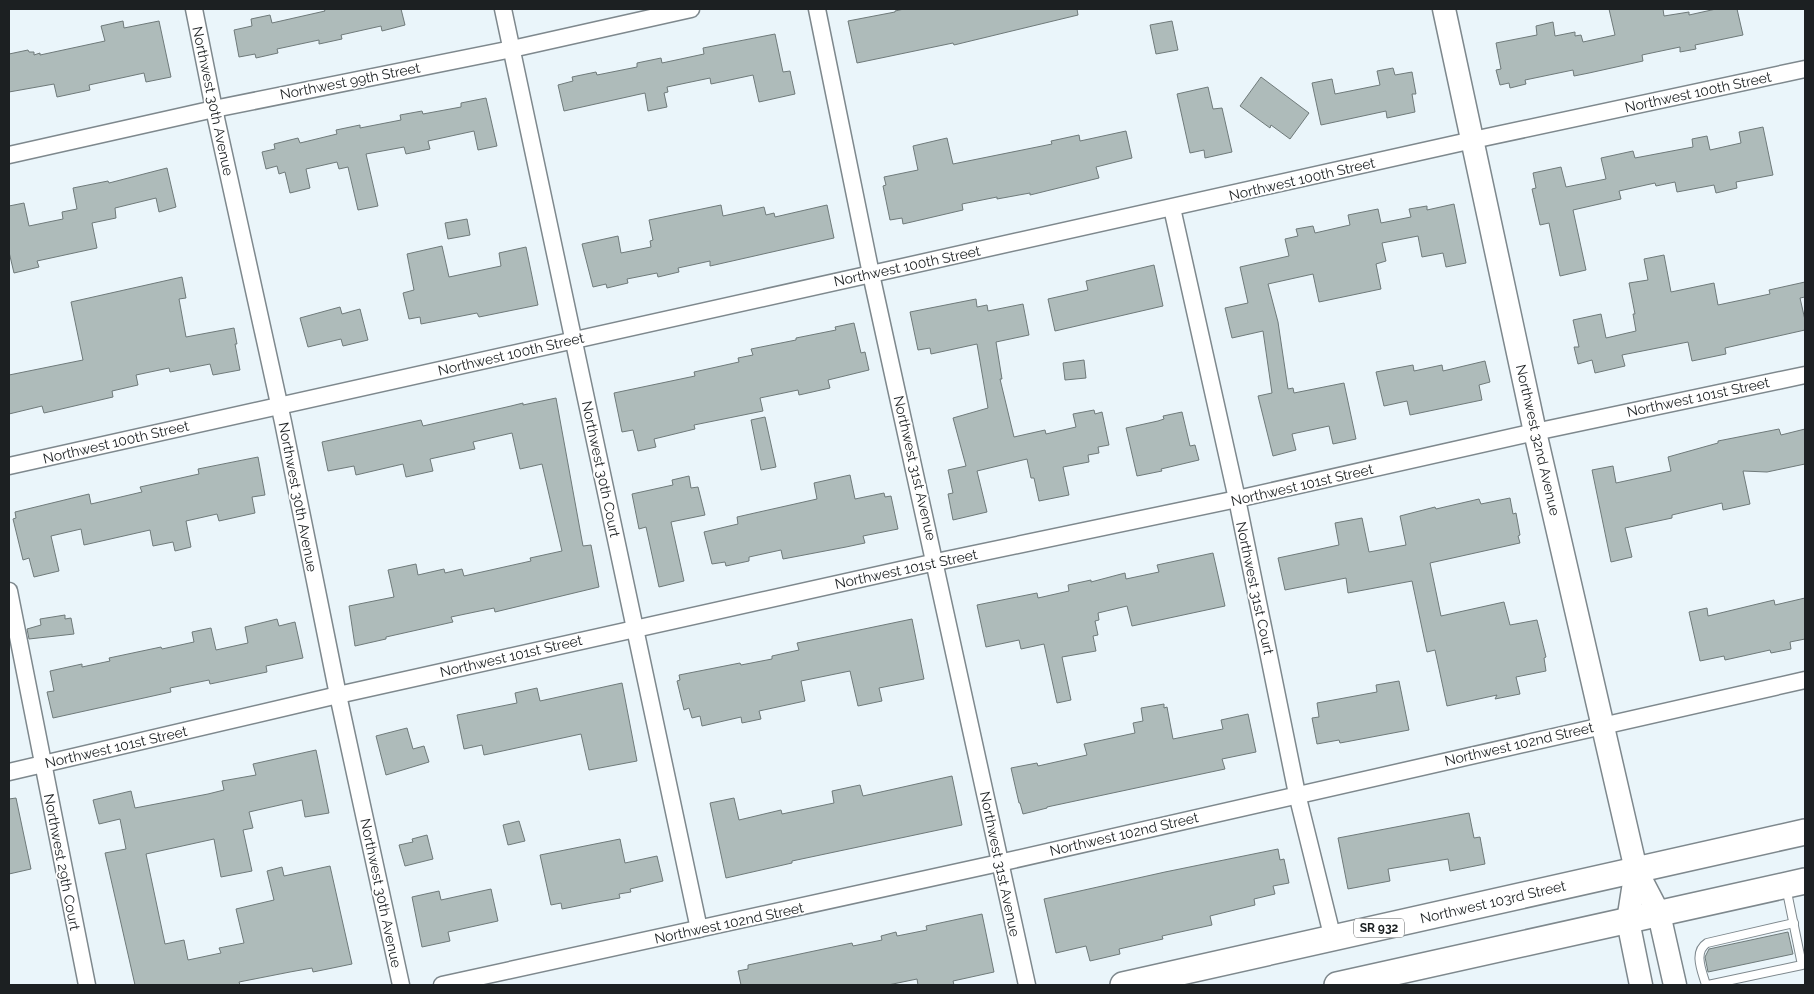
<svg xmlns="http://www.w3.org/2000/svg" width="1814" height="994" font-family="Raleway,sans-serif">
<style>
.building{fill:#aebbba;stroke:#6f7a7a}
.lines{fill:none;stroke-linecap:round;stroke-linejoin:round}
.lane-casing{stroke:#7e888d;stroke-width:10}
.street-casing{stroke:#7e888d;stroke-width:19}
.secondary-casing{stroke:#7e888d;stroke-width:25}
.primary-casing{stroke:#7e888d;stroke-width:28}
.lane{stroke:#fff;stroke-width:8}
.street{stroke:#fff;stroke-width:16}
.secondary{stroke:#fff;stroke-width:22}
.primary{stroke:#fff;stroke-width:25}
.labels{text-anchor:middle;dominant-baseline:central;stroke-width:4;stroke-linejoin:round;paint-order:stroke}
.shield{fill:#fff;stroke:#606364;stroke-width:1}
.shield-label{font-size:12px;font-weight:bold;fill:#1c2022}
.street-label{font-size:14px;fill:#1c2022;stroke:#fff}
</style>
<rect width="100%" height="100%" fill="#eaf5fa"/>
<g class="building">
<polygon points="324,9 401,9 405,25 382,31 381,26 341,35 342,39 319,44 319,40 277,49 278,53 256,58 255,54 239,57 234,30 252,26 251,19 270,15 272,23 325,11"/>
<polygon points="904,9 1077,9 1078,15 954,45 953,43 857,63 848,21 895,12 895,11"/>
<polygon points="1609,9 1663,9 1664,16 1689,12 1689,15 1716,9 1737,9 1743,35 1695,45 1696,49 1680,52 1680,47 1642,55 1643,61 1589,73 1574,76 1573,70 1525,80 1526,84 1510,88 1509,83 1500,85 1496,70 1501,69 1496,43 1537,35 1536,26 1553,22 1555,36 1575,32 1575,36 1581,35 1583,42 1615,35"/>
<polygon points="123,21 124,28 159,21 171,77 146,82 144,73 89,85 90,90 57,97 54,84 9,92 9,54 28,50 29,52 34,52 34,55 40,53 40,55 105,41 101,26"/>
<polygon points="1172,21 1178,50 1156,54 1150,25"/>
<polygon points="775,34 783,72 790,71 795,94 759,102 753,75 711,84 710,78 667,87 668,92 664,93 667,107 648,111 645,93 564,111 558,85 573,81 572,77 596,72 597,75 637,67 637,63 661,58 662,63 704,54 703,48"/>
<polygon points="1393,68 1395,75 1412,72 1416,94 1412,94 1415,112 1387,118 1386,111 1321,125 1312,83 1332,79 1335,94 1380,85 1377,71"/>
<polygon points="1261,77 1309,113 1290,139 1271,125 1270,128 1240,106"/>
<polygon points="1208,87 1213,109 1222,108 1232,152 1205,158 1204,150 1190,153 1177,94"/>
<polygon points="486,98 497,146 478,150 474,131 428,141 430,149 406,154 404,147 366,154 378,206 358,210 348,167 339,169 337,162 306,169 310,188 290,193 285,172 279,174 277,166 266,169 262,152 275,149 274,144 298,138 300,143 337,134 336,130 360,125 360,128 401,120 400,115 422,111 423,114 461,107 461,103"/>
<polygon points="1763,127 1773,175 1736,182 1737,188 1716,193 1714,185 1677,192 1675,182 1656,186 1655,183 1619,191 1621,199 1573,210 1586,270 1560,276 1549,223 1540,225 1532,189 1536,188 1533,173 1561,167 1566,187 1606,179 1601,158 1633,151 1635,158 1693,147 1692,139 1707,136 1710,150 1741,143 1739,132"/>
<polygon points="1126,131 1132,158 1096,167 1099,178 1030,195 1030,193 997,199 997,197 962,204 963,210 903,224 902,218 890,220 883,186 886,185 884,177 918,170 913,146 947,138 953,164 1052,144 1051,141 1079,135 1080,141"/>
<polygon points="167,168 176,207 159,212 156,198 115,208 116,218 92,223 97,248 37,261 39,267 14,273 9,252 9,206 24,203 29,226 63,219 62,212 77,209 73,188 108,181 109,183"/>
<polygon points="1454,204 1466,263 1446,267 1443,253 1422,257 1418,236 1382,243 1386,261 1376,264 1381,289 1319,302 1313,274 1268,284 1278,322 1288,389 1293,388 1294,393 1344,383 1356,439 1333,444 1329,426 1292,434 1296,450 1273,456 1258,396 1272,393 1263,331 1232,338 1225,308 1248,303 1240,267 1289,256 1285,239 1298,236 1296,229 1313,226 1315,233 1350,225 1348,215 1378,209 1381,223 1411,217 1409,209 1427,206 1427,210"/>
<polygon points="721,205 723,216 764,207 766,215 774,213 775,217 827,205 834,238 710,266 710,261 678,268 679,272 658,277 657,273 627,279 628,283 607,288 606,284 593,287 582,244 618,236 621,253 651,247 650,241 653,240 649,220"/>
<polygon points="467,219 470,235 448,239 445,223"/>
<polygon points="442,246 449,277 501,266 499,253 526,247 538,305 479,317 477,313 421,324 420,317 409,319 403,293 414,290 407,254"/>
<polygon points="1664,255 1671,292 1714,283 1718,305 1770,294 1769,290 1805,282 1805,297 1800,298 1805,320 1805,330 1725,348 1726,354 1692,361 1688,342 1622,355 1625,366 1595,373 1592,360 1578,364 1574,347 1579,347 1573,320 1601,314 1606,338 1636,331 1633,314 1635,314 1629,283 1648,280 1644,259"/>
<polygon points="1154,265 1163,306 1055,331 1048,299 1088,290 1086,281"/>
<polygon points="182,277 186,298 179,299 186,337 234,328 237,344 235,344 240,370 213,375 210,364 170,372 169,368 136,375 138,385 112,391 113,397 44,413 42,406 9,414 9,375 83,360 71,302"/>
<polygon points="976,299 977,307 987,305 988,311 1023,304 1029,335 996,342 1002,379 1000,379 1014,437 1045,430 1046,434 1076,427 1073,414 1094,410 1095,414 1102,412 1109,445 1098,447 1099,453 1088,455 1089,462 1063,467 1069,495 1039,501 1034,478 1031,478 1027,459 977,471 987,512 953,520 948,494 953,493 948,470 966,466 953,418 988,408 977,344 931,354 930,348 918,350 910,312"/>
<polygon points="340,307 342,314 360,309 368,340 343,346 341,339 308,347 300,318"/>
<polygon points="854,323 861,353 865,352 869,370 828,380 830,388 799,395 798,390 760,398 763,411 694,425 695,429 654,439 656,447 638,451 633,430 622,432 614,393 695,376 694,372 739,362 738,358 753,355 751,349 796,340 796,338 836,330 835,327"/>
<polygon points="1084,360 1086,378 1065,380 1063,363"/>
<polygon points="1485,361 1490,382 1479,385 1482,400 1410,415 1407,401 1384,406 1376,372 1413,365 1414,371 1442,365 1443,371"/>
<polygon points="556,398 583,546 591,545 599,587 495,612 494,608 451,617 453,622 386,637 386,639 355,646 349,606 394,597 388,570 416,564 418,575 444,569 445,573 462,569 464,576 531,561 530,558 562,551 542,464 520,469 512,433 473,442 475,449 430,459 433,471 406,477 403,464 356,475 354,466 328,471 322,442 421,420 423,426 511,406 523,403 523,405"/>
<polygon points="1182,412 1190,446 1195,445 1199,460 1161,469 1162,471 1137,476 1126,428 1158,421 1164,419 1163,416"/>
<polygon points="765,417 776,467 761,470 751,420"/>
<polygon points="1779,429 1781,435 1805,429 1805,464 1767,472 1743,471 1750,504 1723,510 1722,503 1672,515 1672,518 1625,528 1632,557 1611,562 1592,470 1613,466 1616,483 1671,471 1668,457 1718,443 1718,441"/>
<polygon points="258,457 265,495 252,497 255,513 219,521 217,514 186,521 191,547 175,551 173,542 153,546 150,530 84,545 81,529 51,536 59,571 34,577 29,558 23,560 13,519 16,518 15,512 89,494 91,504 142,492 140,487 199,474 198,469"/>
<polygon points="850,475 855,499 884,493 885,497 891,496 898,529 863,536 865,543 846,547 783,559 781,550 749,557 749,561 726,566 725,562 712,564 704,532 738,524 737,517 817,499 814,483"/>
<polygon points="689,476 691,488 698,487 705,515 671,522 684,581 659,587 646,527 639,529 632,494 673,485 672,480"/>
<polygon points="1510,498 1513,514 1516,513 1520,535 1518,536 1520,543 1430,563 1441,616 1504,602 1510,625 1537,620 1546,657 1544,658 1546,671 1516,677 1520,694 1495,699 1497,695 1447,706 1435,650 1427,652 1412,581 1348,593 1346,578 1285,590 1278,558 1339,545 1335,523 1362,518 1369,552 1406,545 1400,516 1435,507 1436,509 1479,499 1481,504"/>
<polygon points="1213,553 1225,606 1132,626 1127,606 1098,613 1099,620 1095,621 1098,635 1093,636 1096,651 1062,657 1071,700 1057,703 1044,644 1021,649 1019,640 986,647 977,605 1037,593 1038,598 1069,591 1068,585 1091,580 1091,582 1125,573 1126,579 1159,572 1157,565"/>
<polygon points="1805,598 1805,639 1790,642 1791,649 1771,653 1770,650 1725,660 1724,656 1700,661 1689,612 1707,608 1708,616 1774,600 1775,605"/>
<polygon points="65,615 65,619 71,618 74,634 29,639 27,629 41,625 40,619"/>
<polygon points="277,619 279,626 295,622 303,658 266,666 267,672 210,684 209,680 170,688 171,692 53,718 47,692 54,691 50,671 82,664 82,667 110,661 109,658 161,647 162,649 194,642 192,632 211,628 216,650 248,643 245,627"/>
<polygon points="912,619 924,679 879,688 882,701 858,706 850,671 801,681 805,701 759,711 761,719 742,723 741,717 702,726 700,716 692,718 689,708 684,710 677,681 680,680 679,675 740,663 741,665 772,659 772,656 799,650 797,643"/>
<polygon points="1399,681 1409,730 1340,743 1339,740 1317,744 1312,718 1319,717 1317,703 1377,692 1376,685"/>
<polygon points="622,683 637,761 589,770 581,734 484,755 482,745 464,749 457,715 517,703 515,693 537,688 540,701"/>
<polygon points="1164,704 1164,708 1167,707 1173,739 1223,729 1221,720 1248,714 1256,752 1222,759 1225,769 1047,807 1047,808 1023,814 1020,803 1019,803 1011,768 1037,763 1038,766 1087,755 1084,744 1135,733 1133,723 1143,721 1141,708"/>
<polygon points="407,728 413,749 424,746 429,762 386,775 376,736"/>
<polygon points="316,750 329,813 305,817 302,800 249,812 253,828 243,830 252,871 221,877 214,839 146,854 165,944 184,940 188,960 221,953 219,948 244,943 236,909 274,900 267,871 282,867 284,876 330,866 352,964 313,972 312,968 290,972 239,982 240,985 135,985 105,853 126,849 120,819 99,824 93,800 131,791 135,808 208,794 224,790 222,781 256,775 253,764"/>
<polygon points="952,776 962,825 792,861 792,863 726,878 710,803 734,798 739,820 781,810 782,814 834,803 832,791 860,785 863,796"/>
<polygon points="16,798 31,869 9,874 9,799"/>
<polygon points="1469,813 1474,838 1480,837 1485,864 1450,871 1448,859 1388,869 1390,881 1348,889 1338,838"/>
<polygon points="519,821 525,841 508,845 503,825"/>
<polygon points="427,835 433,859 405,866 399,845 413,842 412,839"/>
<polygon points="620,839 625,863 657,856 663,881 630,889 631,892 619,894 620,898 592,903 562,909 561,903 551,905 540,855"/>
<polygon points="1278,849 1280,860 1284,859 1289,883 1273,886 1275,894 1254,899 1255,905 1210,916 1212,925 1162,936 1163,939 1119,949 1120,954 1090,961 1086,946 1056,953 1044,899 1165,872"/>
<polygon points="491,889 498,921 448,932 450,941 422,947 412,897 439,891 441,900"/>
<polygon points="982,914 994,972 953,981 954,985 918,985 917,979 888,985 741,985 738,971 748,969 748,965 852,943 853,946 882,940 881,936 896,932 897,936 927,930 926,926"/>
<polygon points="1788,932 1793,954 1708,972 1705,957 1709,949"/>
</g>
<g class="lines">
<g class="lane-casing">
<g id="lane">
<path d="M1706,985C1702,971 1693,952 1707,943L1794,923"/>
<polyline points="1708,985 1802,965 1786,887"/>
</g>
</g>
<g class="street-casing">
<g id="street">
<polyline points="194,9 214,109 283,422 338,695 401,985"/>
<polyline points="503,9 699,929"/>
<polyline points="817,9 871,274 1027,985"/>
<polyline points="9,155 214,109 512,49 691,9"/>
<polyline points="1172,208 1237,499 1297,794 1333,939"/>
<polyline points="9,466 1473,140 1805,69"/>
<polyline points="9,591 87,985"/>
<polyline points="9,772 338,695 936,562 1237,499 1535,432 1805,375"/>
<polyline points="442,985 999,863 1805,680"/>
</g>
</g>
<g class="secondary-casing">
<g id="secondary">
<polyline points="1444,9 1535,432 1636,870 1659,914 1675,985"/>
<polyline points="1636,870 1628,921 1641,985"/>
</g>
</g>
<g class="primary-casing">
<g id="primary">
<polyline points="1123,985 1805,832"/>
<polyline points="1337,985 1805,881"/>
</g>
</g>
<use href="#lane" class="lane"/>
<use href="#street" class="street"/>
<use href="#secondary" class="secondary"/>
<use href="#primary" class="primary"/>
</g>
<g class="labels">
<rect class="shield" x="1354" y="918.5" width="50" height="19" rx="4"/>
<g class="shield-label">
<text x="1379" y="928">SR 932</text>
</g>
<g class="street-label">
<text transform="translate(350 81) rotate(-11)">Northwest 99th Street</text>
<text transform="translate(1698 92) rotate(-12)">Northwest 100th Street</text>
<text transform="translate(213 101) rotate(78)">Northwest 30th Avenue</text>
<text transform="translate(1302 179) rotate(-13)">Northwest 100th Street</text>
<text transform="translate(907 266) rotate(-12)">Northwest 100th Street</text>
<text transform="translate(511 354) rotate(-13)">Northwest 100th Street</text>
<text transform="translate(1698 397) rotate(-12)">Northwest 101st Street</text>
<text transform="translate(1538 440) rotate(77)">Northwest 32nd Avenue</text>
<text transform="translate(116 442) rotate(-13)">Northwest 100th Street</text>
<text transform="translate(915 468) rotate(77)">Northwest 31st Avenue</text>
<text transform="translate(601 469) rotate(78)">Northwest 30th Court</text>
<text transform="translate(1302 485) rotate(-13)">Northwest 101st Street</text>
<text transform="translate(298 497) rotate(79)">Northwest 30th Avenue</text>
<text transform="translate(906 569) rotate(-12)">Northwest 101st Street</text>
<text transform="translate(1255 588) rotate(78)">Northwest 31st Court</text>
<text transform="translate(511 656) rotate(-13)">Northwest 101st Street</text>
<text transform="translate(1519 744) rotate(-13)">Northwest 102nd Street</text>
<text transform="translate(116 747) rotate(-13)">Northwest 101st Street</text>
<text transform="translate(1124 834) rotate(-13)">Northwest 102nd Street</text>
<text transform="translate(62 862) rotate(79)">Northwest 29th Court</text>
<text transform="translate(1000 864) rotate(78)">Northwest 31st Avenue</text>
<text transform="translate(381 893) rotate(78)">Northwest 30th Avenue</text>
<text transform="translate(1493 902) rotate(-13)">Northwest 103rd Street</text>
<text transform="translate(729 923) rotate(-12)">Northwest 102nd Street</text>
</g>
</g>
<rect width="1814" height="994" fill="none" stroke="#1c2022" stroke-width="20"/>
</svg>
